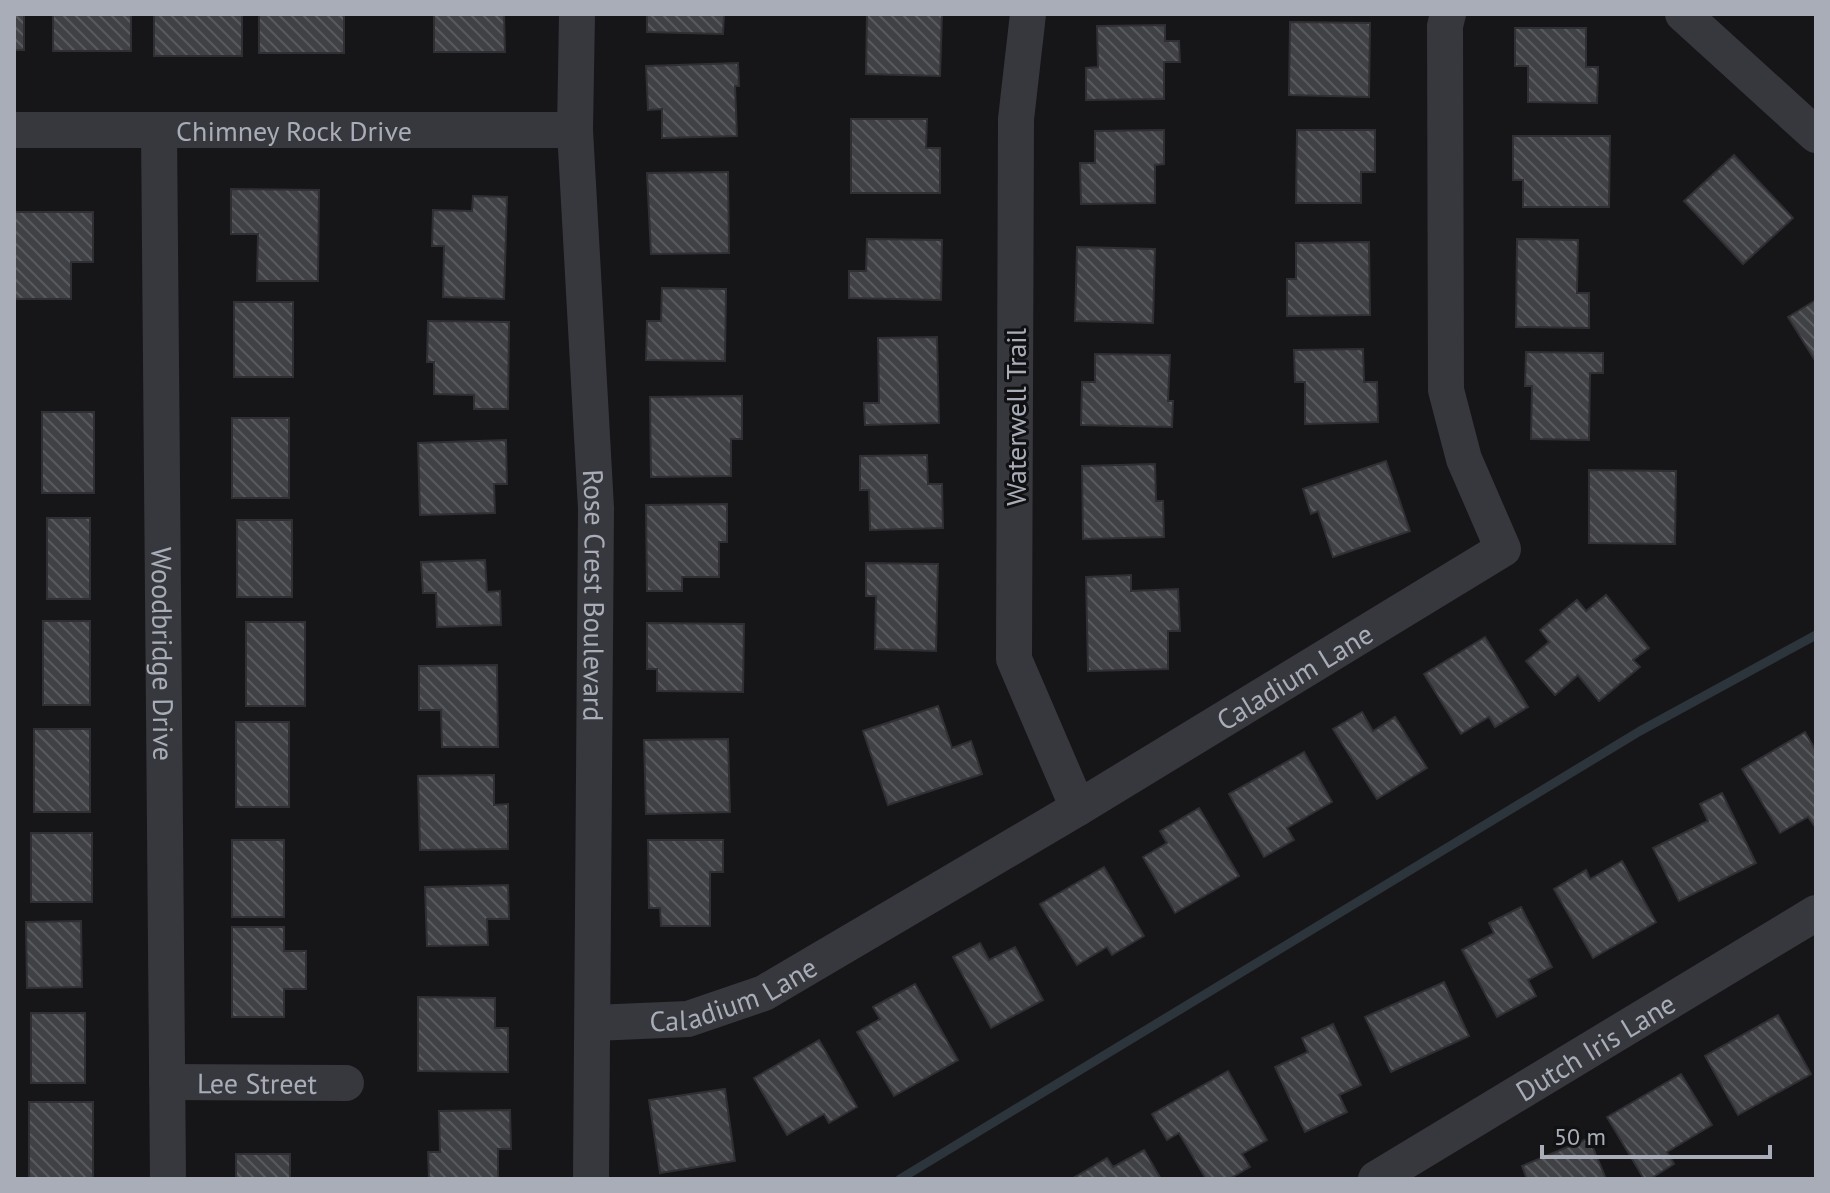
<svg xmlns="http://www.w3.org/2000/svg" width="1830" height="1193" font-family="'PT Sans',sans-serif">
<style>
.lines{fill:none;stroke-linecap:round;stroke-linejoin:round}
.stream{stroke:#2c353c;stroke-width:9}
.building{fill:url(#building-back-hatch);stroke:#303034;stroke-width:2}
.minor{stroke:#37383d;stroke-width:36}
.labels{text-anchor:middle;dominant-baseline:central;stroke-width:6;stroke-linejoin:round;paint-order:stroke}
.street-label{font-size:28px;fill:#a8adb8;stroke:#111113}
</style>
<defs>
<pattern id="building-back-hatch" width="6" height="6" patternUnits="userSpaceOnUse" patternTransform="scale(2)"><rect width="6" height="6" fill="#404145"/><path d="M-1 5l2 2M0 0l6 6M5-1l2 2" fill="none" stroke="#595a5e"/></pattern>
</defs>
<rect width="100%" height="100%" fill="#161618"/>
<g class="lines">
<polyline class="stream" points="900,1179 1640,731 1816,635"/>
</g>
<g class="building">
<rect x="14" y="14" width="10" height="36"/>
<rect x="53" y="14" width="78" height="37"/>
<rect x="154" y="14" width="88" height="42"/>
<rect x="259" y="14" width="85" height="39"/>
<polygon points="434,14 504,14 505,52 434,52"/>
<polygon points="647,14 724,14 723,34 647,32"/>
<polygon points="867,14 942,14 940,76 866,74"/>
<polygon points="1290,22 1370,23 1369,97 1289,95"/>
<polygon points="1165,25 1165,41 1179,41 1180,62 1164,62 1164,99 1086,100 1086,68 1098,67 1097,26"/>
<polygon points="1515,28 1586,28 1586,67 1598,67 1597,103 1528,102 1528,66 1515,66"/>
<polygon points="738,63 739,86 735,86 737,136 662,138 662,109 648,110 646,66"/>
<polygon points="851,119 927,119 926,148 940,148 940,193 851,193"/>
<polygon points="1164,130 1164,164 1155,165 1155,203 1081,204 1080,163 1095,163 1095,131"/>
<polygon points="1297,130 1375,130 1375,172 1361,172 1361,203 1296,203"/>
<polygon points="1513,136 1610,136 1609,207 1523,207 1523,180 1513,180"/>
<polygon points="1734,155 1793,218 1743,264 1684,201"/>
<polygon points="728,172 729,253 651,254 647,173"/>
<polygon points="231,189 319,190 318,281 257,281 258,234 231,234"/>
<polygon points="473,196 507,197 504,299 443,297 444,246 432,246 433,210 472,211"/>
<polygon points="14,212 93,212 93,262 71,262 71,299 14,299"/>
<polygon points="867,239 942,240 941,300 849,298 849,271 866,271"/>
<polygon points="1517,239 1578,240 1577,293 1589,293 1589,328 1516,327"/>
<polygon points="1369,242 1370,315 1287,316 1287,279 1296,279 1296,243"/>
<polygon points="1077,247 1155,249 1153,323 1075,321"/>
<polygon points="662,288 726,289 725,361 646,360 647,321 661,321"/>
<polygon points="1816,300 1816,362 1788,317"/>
<rect x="234" y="302" width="59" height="75"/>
<polygon points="428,321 509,322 508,409 474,409 474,395 434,394 434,362 427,362"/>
<polygon points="937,337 939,423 865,425 864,403 879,403 878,338"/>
<polygon points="1363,349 1364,382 1377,382 1378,422 1305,424 1305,382 1295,382 1294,350"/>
<polygon points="1526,352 1603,353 1603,373 1590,373 1589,440 1531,439 1532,386 1525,386"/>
<polygon points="1095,354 1170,355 1168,401 1173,401 1172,427 1081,425 1082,382 1095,382"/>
<polygon points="742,396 742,439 731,439 731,476 651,477 650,397"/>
<rect x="42" y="412" width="52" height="81"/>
<rect x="232" y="418" width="57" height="80"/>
<polygon points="506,440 507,484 494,484 495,513 420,515 418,443"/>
<polygon points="927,455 928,484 942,484 943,528 870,530 869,490 860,490 860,456"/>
<polygon points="1386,461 1410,531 1333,557 1318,511 1311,514 1303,489"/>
<polygon points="1155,464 1156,501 1163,501 1164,537 1083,539 1082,466"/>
<polygon points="1589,470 1676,471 1675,544 1589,543"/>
<polygon points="727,504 727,542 719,542 719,577 682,577 682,591 647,591 646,505"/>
<rect x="47" y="518" width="43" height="81"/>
<rect x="237" y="520" width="55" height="77"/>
<polygon points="485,560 487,592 500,591 501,625 437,627 436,593 423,593 421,562"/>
<polygon points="866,563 938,564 936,651 875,649 876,596 866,596"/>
<polygon points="1131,575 1131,591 1178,589 1180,631 1168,631 1168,669 1088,671 1086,577"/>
<polygon points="1606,595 1649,648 1633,660 1640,667 1599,701 1578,675 1555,695 1526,661 1549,642 1540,630 1577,600 1586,611"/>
<rect x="43" y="621" width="47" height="84"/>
<rect x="246" y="622" width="59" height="84"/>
<polygon points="647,623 744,624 743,692 657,691 657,669 647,669"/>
<polygon points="1485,637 1528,707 1495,727 1489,717 1461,734 1424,674"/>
<polygon points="497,665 498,747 442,747 441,710 419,710 419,666"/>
<polygon points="938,706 952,748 971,741 982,774 888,805 863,731"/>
<polygon points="1362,712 1373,731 1395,717 1427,768 1377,799 1333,729"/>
<rect x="236" y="722" width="53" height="85"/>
<rect x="34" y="729" width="56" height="83"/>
<polygon points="1805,732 1816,751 1816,828 1808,817 1780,833 1742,769"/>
<polygon points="728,739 730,812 646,814 644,740"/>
<polygon points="1304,752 1332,802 1287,828 1294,840 1264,857 1229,794"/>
<polygon points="494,775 494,805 508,804 508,849 420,850 418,776"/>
<polygon points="1722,793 1756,863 1679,901 1653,848 1708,821 1700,804"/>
<polygon points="1199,808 1239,876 1175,913 1143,857 1167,843 1160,831"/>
<rect x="31" y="833" width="61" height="69"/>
<rect x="232" y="840" width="52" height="77"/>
<polygon points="648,840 723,840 723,872 710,872 710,926 661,926 660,908 649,908"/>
<polygon points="1622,861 1656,922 1593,958 1554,889 1586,870 1590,879"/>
<polygon points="1104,867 1144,936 1112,955 1107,947 1077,965 1040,904"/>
<polygon points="508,885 509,919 487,919 488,945 427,946 425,887"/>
<polygon points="1521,907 1552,967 1528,980 1536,996 1497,1017 1462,950 1494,933 1489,923"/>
<polygon points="81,921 82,987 27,988 26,922"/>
<polygon points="232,927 284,927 284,951 306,951 306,989 284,989 284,1017 232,1017"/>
<polygon points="980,943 989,960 1015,947 1043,1000 991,1028 953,957"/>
<polygon points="1444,982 1469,1036 1391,1072 1365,1017"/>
<polygon points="915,984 958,1060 894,1096 857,1032 880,1019 873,1007"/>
<polygon points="418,997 495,998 495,1028 508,1028 508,1072 418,1071"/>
<rect x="31" y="1013" width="54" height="70"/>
<polygon points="1778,1015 1811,1074 1738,1115 1705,1056"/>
<polygon points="1333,1024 1361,1085 1339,1095 1347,1112 1305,1132 1275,1067 1308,1052 1302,1038"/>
<polygon points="819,1040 857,1107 829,1123 824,1114 787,1135 754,1078"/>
<polygon points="1228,1071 1267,1140 1242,1154 1250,1167 1229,1179 1206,1179 1179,1133 1167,1140 1152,1114"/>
<polygon points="1681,1074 1712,1125 1667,1152 1674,1164 1650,1179 1644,1179 1607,1117"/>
<polygon points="725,1089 735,1161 660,1173 649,1100"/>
<rect x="29" y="1102" width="64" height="77"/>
<polygon points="510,1110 511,1149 498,1149 498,1179 429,1179 428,1152 440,1152 439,1111"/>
<polygon points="1589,1138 1606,1179 1527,1179 1522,1166"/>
<polygon points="1144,1150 1161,1179 1077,1179 1075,1177 1107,1158 1113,1167"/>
<rect x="236" y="1154" width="54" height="25"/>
</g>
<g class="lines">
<g class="minor">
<path id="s1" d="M577,14L575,130L596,508L591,1179"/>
<polyline points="1028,14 1016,119 1014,659 1078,808"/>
<polyline points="1683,14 1816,135"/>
<path id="s2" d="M14,130H575"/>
<path id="s3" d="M159,130L168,1179"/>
<path id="s4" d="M594,1023L688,1019L764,993L1078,808L1503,549L1464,459L1446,390L1445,26L1448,14"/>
<path id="s5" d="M167,1082L346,1083"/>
<path id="s6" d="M1376,1179L1816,913"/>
</g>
</g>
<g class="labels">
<g class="street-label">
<text stroke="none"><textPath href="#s2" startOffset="280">Chimney Rock Drive</textPath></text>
<text transform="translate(1015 417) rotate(-90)">Waterwell Trail</text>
<text stroke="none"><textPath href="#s1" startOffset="582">Rose Crest Boulevard</textPath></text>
<text stroke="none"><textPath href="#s3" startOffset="524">Woodbridge Drive</textPath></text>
<text stroke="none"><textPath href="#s4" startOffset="792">Caladium Lane</textPath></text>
<text stroke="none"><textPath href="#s4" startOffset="144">Caladium Lane</textPath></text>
<text stroke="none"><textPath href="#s6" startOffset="256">Dutch Iris Lane</textPath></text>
<text stroke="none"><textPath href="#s5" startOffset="90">Lee Street</textPath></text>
</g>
</g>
<rect width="1830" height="1193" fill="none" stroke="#a8adb8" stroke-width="32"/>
<path d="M1542 1145v12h228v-12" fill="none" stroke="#a8adb8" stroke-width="4"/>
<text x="1554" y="1145" font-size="24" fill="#a8adb8" stroke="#111113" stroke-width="6" paint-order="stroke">50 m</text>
</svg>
